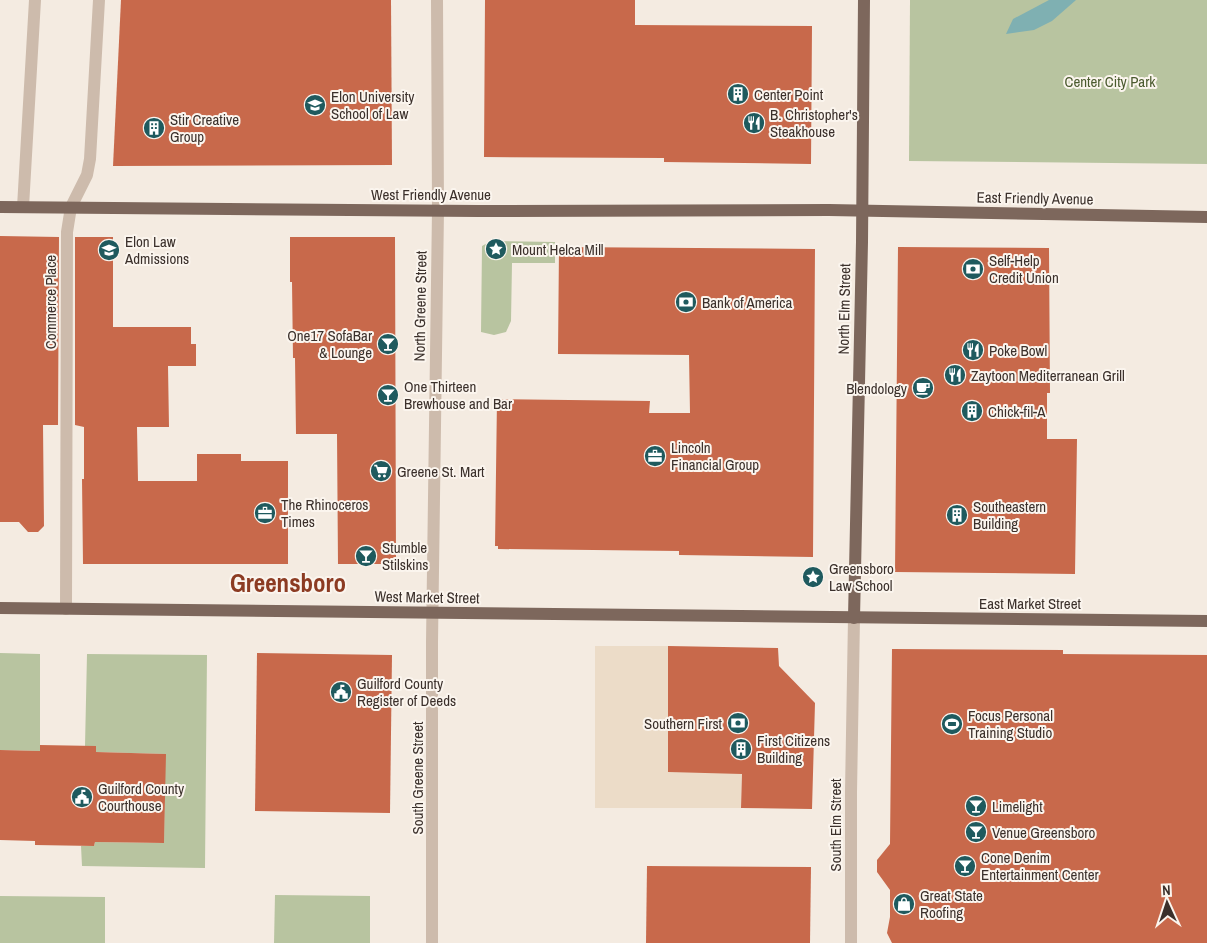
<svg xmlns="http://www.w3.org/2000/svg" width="1207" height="943" font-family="'Archivo Narrow',sans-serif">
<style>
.green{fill:#b8c4a0}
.plaza{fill:#ecdcc8}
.water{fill:#7fb0b2}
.building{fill:#c8694b}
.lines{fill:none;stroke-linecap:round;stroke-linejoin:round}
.minor{stroke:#cdbbac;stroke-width:12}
.major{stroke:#7d675c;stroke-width:12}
.labels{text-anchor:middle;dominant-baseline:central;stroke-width:4;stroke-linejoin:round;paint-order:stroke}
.park-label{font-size:15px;fill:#4a5a2e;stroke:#fbf5ee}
.poi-label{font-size:15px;fill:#3b302b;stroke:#fbf5ee;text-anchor:start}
.street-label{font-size:15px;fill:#3b302b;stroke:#fbf5ee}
.town-label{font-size:25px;font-weight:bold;fill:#8c3b22;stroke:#fbf5ee}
</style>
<rect width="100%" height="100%" fill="#f4ebe1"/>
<g class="green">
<polygon points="910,0 1207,0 1207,164 909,161"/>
<polygon points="491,241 555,242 555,263 512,263 511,321 506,332 494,335 481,332 482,246"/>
<polygon points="0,653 40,654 40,751 0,750"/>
<polygon points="87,654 207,655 205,868 82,866 81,846 94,846 95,842 164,843 165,754 96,752 85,746"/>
<polygon points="275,895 370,896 370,943 274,943"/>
<polygon points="0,896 105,897 105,943 0,943"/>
</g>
<polygon class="plaza" points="595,646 669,646 668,772 742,773 741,808 595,808"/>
<polygon class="water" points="1049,0 1076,0 1052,21 1034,30 1006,34 1013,19"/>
<g class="building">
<polygon points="121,0 391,0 392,165 113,166"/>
<polygon points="485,0 635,0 635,25 812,26 811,164 664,162 664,158 484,157"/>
<polygon points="0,236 59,237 58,425 43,425 44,526 38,532 28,532 19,522 0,522"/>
<polygon points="75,237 113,237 113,327 191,327 191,344 196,344 196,366 168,366 169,427 137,427 138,481 197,481 197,454 241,454 241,461 288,461 288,564 83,564 82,479 84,479 84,427 75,425"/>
<polygon points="290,237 395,237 396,564 338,564 337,434 296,434 295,358 293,358 292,282 290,282"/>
<polygon points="559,247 815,249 813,557 679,555 679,551 498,549 498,546 495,546 497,399 650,401 649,413 690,413 689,355 558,354"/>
<polygon points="898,247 1049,248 1050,393 1047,393 1047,439 1077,439 1075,574 895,572"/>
<polygon points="668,646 778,648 779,666 815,703 812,809 741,808 742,774 668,772"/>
<polygon points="892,649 1063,650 1063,654 1207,655 1207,943 892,943 887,933 890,917 890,890 877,872 877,860 890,844"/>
<polygon points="257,653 392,655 390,813 255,811"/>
<polygon points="40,745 96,746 96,752 166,754 164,843 95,842 94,846 35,845 35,841 0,840 0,750 40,751"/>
<polygon points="647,866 811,867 810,943 646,943"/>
</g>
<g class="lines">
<g class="minor">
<polyline points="23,207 35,0"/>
<polyline points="66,609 67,232 71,207 87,175 90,159 99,0"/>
<polyline points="432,943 432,642 438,210 437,0"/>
<polyline points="851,943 851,792 854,618"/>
</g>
<g class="major">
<polyline points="0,207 478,211 829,210 1207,217"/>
<polyline points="0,608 1207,621"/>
<polyline points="854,618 862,242 864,0"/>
</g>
</g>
<defs>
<g id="building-disc" transform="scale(1.125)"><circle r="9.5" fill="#1f5a5e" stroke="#fbf5ee"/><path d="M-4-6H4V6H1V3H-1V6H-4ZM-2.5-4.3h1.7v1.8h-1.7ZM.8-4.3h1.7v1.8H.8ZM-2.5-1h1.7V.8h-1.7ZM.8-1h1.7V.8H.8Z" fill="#fff"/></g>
<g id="university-disc" transform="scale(1.125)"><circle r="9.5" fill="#1f5a5e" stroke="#fbf5ee"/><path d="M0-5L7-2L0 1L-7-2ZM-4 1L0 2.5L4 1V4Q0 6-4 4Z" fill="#fff"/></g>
<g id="restaurant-disc" transform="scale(1.125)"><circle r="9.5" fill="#1f5a5e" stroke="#fbf5ee"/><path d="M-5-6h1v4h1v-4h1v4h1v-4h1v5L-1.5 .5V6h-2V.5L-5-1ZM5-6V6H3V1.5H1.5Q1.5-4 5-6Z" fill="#fff"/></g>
<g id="sight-disc" transform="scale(1.125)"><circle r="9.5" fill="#1f5a5e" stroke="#fbf5ee"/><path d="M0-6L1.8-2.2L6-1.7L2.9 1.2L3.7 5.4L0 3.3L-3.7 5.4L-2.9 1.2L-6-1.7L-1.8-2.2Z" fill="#fff"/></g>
<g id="bank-disc" transform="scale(1.125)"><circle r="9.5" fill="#1f5a5e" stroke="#fbf5ee"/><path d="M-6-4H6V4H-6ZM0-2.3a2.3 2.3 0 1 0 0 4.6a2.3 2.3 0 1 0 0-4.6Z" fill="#fff"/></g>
<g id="bar-disc" transform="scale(1.125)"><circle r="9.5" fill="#1f5a5e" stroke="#fbf5ee"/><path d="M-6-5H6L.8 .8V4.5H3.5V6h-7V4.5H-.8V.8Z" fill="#fff"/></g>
<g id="cafe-disc" transform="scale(1.125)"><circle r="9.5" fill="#1f5a5e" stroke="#fbf5ee"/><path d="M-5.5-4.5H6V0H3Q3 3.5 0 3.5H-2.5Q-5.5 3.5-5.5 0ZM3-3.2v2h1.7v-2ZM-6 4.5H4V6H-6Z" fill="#fff"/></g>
<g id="office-disc" transform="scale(1.125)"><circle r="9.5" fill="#1f5a5e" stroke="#fbf5ee"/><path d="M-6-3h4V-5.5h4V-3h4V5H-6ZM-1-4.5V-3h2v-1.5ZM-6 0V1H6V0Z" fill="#fff"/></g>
<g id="supermarket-disc" transform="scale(1.125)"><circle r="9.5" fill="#1f5a5e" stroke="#fbf5ee"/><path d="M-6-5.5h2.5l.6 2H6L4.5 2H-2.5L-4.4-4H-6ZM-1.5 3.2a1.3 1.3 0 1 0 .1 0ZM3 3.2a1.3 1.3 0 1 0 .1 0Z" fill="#fff"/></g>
<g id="civic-disc" transform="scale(1.125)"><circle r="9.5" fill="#1f5a5e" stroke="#fbf5ee"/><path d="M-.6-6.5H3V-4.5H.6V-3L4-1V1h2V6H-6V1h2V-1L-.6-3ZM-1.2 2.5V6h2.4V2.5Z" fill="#fff"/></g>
<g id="stadium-disc" transform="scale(1.125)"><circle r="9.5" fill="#1f5a5e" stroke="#fbf5ee"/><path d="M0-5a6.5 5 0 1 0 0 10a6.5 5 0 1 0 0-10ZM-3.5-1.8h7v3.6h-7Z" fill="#fff"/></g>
<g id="shop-disc" transform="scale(1.125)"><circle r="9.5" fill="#1f5a5e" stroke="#fbf5ee"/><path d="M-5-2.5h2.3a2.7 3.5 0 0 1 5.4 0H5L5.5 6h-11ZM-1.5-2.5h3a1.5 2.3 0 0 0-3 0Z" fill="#fff"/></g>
</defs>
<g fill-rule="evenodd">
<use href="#building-disc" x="738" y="94"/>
<use href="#university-disc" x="315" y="105"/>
<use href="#restaurant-disc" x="754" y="123"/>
<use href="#building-disc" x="154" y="128"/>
<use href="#sight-disc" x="496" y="249"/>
<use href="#university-disc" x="109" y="250"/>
<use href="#bank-disc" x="973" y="269"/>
<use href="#bank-disc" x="686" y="302"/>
<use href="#bar-disc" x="388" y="344"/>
<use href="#restaurant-disc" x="973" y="350"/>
<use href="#restaurant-disc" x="955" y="375"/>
<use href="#cafe-disc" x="923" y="388"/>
<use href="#bar-disc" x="388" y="395"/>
<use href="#building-disc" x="972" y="411"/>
<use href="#office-disc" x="655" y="456"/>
<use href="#supermarket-disc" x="381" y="471"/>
<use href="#office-disc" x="265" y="513"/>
<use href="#building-disc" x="957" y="515"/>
<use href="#bar-disc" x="366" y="556"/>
<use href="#sight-disc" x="813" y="577"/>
<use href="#civic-disc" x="341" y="692"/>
<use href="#bank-disc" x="738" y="723"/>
<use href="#stadium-disc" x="952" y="724"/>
<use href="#building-disc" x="741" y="749"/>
<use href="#civic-disc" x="82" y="797"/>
<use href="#bar-disc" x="976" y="806"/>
<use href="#bar-disc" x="976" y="832"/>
<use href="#bar-disc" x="965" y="866"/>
<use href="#shop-disc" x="904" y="904"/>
</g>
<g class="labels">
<g class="park-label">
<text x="1110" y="81">Center City Park</text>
</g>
<g class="poi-label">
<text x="754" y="94">Center Point</text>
<text x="331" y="96">Elon University<tspan x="331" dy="17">School of Law</tspan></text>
<text x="770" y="114">B. Christopher's<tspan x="770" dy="17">Steakhouse</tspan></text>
<text x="170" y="119">Stir Creative<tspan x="170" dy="17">Group</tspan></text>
<text x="125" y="241">Elon Law<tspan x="125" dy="17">Admissions</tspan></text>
<text x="512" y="249">Mount Helca Mill</text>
<text x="989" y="260">Self-Help<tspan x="989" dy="17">Credit Union</tspan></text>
<text x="702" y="302">Bank of America</text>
<text x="372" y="335" text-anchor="end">One17 SofaBar<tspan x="372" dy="17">&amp; Lounge</tspan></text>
<text x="989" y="350">Poke Bowl</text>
<text x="971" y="375">Zaytoon Mediterranean Grill</text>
<text x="404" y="386">One Thirteen<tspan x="404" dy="17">Brewhouse and Bar</tspan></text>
<text x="907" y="388" text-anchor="end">Blendology</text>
<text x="988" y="411">Chick-fil-A</text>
<text x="671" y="447">Lincoln<tspan x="671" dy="17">Financial Group</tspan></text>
<text x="397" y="471">Greene St. Mart</text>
<text x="281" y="504">The Rhinoceros<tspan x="281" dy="17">Times</tspan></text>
<text x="973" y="506">Southeastern<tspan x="973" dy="17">Building</tspan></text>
<text x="382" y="547">Stumble<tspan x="382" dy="17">Stilskins</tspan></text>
<text x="829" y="568">Greensboro<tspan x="829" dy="17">Law School</tspan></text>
<text x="357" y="683">Guilford County<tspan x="357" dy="17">Register of Deeds</tspan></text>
<text x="968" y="715">Focus Personal<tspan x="968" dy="17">Training Studio</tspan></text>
<text x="722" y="723" text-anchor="end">Southern First</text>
<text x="757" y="740">First Citizens<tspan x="757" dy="17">Building</tspan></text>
<text x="98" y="788">Guilford County<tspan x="98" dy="17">Courthouse</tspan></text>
<text x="992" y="806">Limelight</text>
<text x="992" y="832">Venue Greensboro</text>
<text x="981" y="857">Cone Denim<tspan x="981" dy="17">Entertainment Center</tspan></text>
<text x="920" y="895">Great State<tspan x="920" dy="17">Roofing</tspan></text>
</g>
<g class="street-label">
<text x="431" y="194">West Friendly Avenue</text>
<text transform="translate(1035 198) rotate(1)">East Friendly Avenue</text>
<text transform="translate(50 302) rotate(-90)">Commerce Place</text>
<text transform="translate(420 306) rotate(-89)">North Greene Street</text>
<text transform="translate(844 309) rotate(-89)">North Elm Street</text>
<text transform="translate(427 597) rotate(1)">West Market Street</text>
<text x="1030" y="603">East Market Street</text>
<text transform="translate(417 778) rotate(-90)">South Greene Street</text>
<text transform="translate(835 825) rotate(-90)">South Elm Street</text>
</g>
<g class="town-label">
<text x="288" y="583">Greensboro</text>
</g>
</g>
<g transform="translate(1167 903) rotate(357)" stroke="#fbf5ee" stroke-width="4" paint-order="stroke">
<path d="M0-4L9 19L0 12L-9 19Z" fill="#3b302b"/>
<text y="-8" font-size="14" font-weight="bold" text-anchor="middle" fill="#3b302b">N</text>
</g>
</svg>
